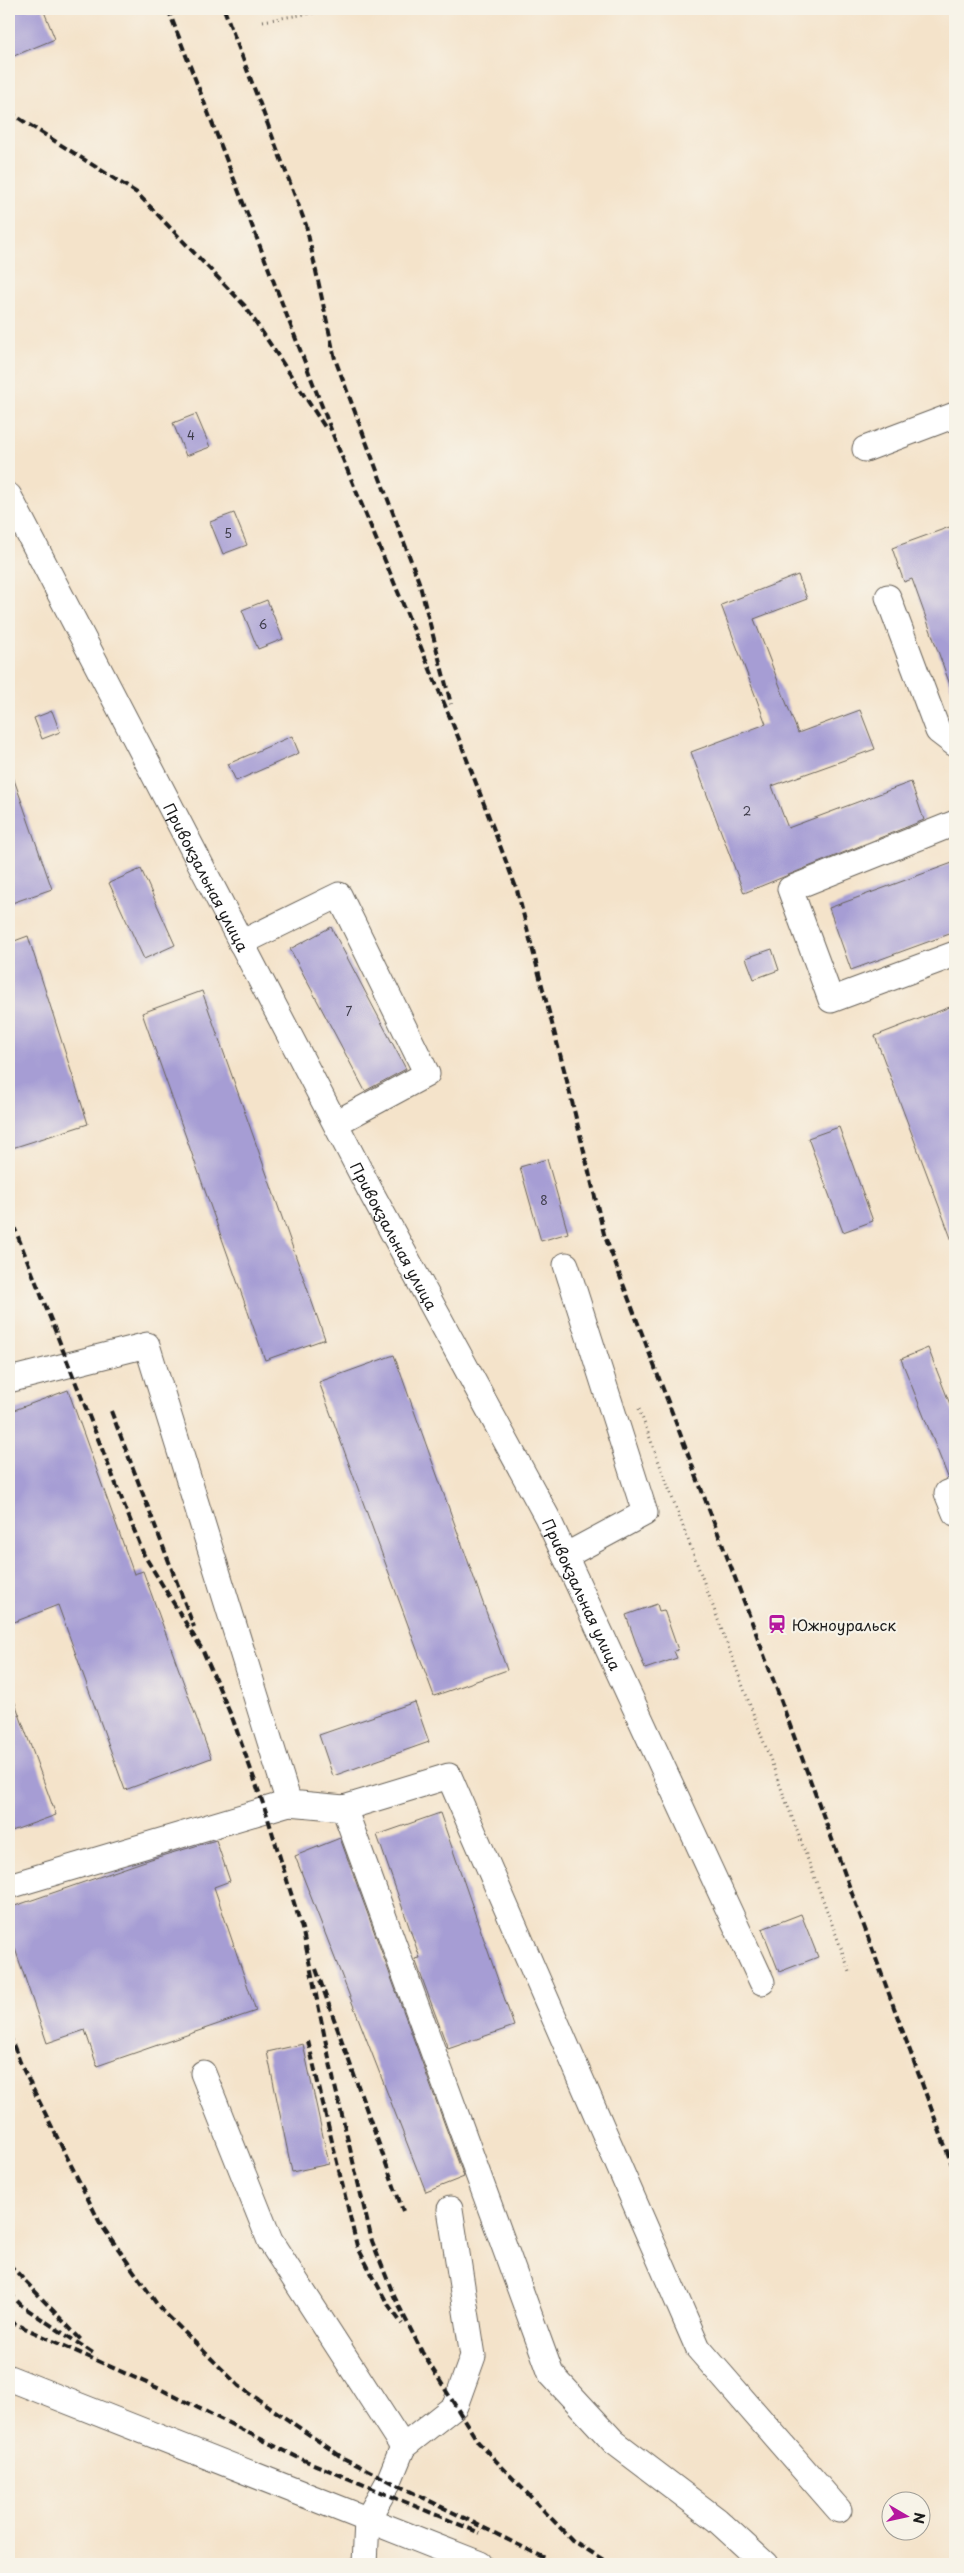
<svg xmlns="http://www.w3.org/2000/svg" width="964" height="2573" font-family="'Playpen Sans',sans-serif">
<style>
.building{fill:#a69dd4}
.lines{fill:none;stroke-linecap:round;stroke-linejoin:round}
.minor-casing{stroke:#686259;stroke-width:27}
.path{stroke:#686259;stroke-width:3;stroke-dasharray:1 4;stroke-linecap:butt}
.minor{stroke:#fff;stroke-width:25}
.rail{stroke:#1c1c1c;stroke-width:4;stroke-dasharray:8 4;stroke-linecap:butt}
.labels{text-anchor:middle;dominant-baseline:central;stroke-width:4.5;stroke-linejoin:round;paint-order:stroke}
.number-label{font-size:12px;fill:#3e3c4a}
.street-label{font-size:15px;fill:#1c1c1c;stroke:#f7f3e8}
.poi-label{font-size:15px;fill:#1c1c1c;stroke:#f7f3e8;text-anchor:start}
</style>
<rect width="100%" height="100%" fill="#f7f3e8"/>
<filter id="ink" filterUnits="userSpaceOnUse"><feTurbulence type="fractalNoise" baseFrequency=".02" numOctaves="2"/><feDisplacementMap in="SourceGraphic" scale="10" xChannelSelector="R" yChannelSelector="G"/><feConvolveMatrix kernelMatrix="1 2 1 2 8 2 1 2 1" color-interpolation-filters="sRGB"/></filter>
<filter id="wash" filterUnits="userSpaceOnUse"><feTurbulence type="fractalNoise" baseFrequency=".0096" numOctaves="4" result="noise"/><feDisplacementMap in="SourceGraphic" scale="20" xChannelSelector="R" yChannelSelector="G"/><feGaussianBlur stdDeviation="1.12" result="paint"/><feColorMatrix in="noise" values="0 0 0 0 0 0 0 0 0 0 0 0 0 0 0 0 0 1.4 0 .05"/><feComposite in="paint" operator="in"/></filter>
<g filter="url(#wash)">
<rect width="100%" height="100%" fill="#f4e3ca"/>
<g id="blocks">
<g class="building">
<polygon points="9,9 43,9 55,39 9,58"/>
<polygon points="196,414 210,447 186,456 173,423"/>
<polygon points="234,513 247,545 223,554 210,522"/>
<polygon points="955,525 955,693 953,693 912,579 904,582 892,548"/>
<polygon points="798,575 807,599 754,619 798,733 860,710 875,749 772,786 788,828 911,782 924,820 744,893 691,752 766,724 721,605"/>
<polygon points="267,600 283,639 258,649 242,610"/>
<polygon points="52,711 60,732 42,739 34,718"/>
<polygon points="292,736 299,753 236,781 228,764"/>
<polygon points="11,771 52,889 9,904 9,772"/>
<polygon points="955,862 955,932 851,970 829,908"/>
<polygon points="141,869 175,945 144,959 109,883"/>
<polygon points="331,927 406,1069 365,1091 290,949"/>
<polygon points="28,936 88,1124 9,1149 9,943"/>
<polygon points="772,949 779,970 754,979 746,958"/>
<polygon points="202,991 325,1339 265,1360 142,1013"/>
<polygon points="955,1005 955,1245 954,1246 875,1036"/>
<polygon points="839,1127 873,1221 843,1232 808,1138"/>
<polygon points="547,1159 568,1233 541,1241 520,1167"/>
<polygon points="928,1348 955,1417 955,1476 948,1477 901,1359"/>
<polygon points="394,1355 507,1670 434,1696 319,1382"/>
<polygon points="68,1390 134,1574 143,1571 211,1758 125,1790 58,1605 9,1624 9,1412"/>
<polygon points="657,1604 659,1611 664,1610 678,1650 674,1651 677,1658 645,1669 626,1615"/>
<polygon points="11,1692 56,1815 9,1832 9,1693"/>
<polygon points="415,1702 429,1742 333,1776 319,1735"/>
<polygon points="440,1813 514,2026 448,2049 415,1959 420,1958 377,1835"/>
<polygon points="340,1838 464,2177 426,2192 295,1856"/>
<polygon points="216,1840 230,1881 214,1887 256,2011 97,2066 85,2030 47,2043 9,1931 9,1908 151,1859"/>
<polygon points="801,1914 818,1957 779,1972 762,1929"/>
<polygon points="303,2044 329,2164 292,2172 267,2052"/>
</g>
</g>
</g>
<g filter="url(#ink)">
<use href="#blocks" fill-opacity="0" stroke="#686259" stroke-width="1"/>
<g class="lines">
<g class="minor-casing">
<g id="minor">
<polyline points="865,449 955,415"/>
<path id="s1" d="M9,496L373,1196L547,1517L762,1982"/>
<polyline points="888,597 938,731 955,744"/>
<polyline points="955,823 790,889 831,1000 955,954"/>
<polyline points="241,943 339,895 427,1074 336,1123"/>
<polyline points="9,1380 147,1345 289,1803 344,1808 449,1776 698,2348 839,2510"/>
<polyline points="955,1490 947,1493 955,1513"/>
<polyline points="565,1556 645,1513 566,1265"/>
<polyline points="344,1808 551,2374 614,2442 717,2520 765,2564"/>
<polyline points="9,1886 289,1803"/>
<polyline points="203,2073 270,2241 403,2447"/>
<polyline points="9,2378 480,2564"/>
<polyline points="365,2564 367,2520 389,2481 403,2447 455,2406 473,2356 450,2209"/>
</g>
</g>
<g class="path">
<polyline points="263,21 337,9"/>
<polyline points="639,1409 850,1972"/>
</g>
<use href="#minor" class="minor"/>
<g class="rail">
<polyline points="168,9 337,445 461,744 517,890 566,1077 604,1234 753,1625 955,2173"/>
<polyline points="224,9 306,225 335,359 419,582 451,704"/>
<polyline points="9,112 137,193 245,306 325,427"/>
<polyline points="9,1214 144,1555 203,1651 233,1720 265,1809 303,1932 334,2082 372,2241 394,2296 422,2352 478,2442 572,2540 610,2564"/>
<polyline points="111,1411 194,1627"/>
<polyline points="316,1969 403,2211"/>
<polyline points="9,2034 22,2067 100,2223 159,2307 239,2386 343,2458 557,2564"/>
<polyline points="308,2041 357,2246 387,2303 402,2324"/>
<polyline points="9,2264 81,2340"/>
<polyline points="9,2292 22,2306 96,2355"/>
<polyline points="9,2321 160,2389 299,2458 480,2533"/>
</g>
</g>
</g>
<defs>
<g id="station-bare" transform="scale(1.5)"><path d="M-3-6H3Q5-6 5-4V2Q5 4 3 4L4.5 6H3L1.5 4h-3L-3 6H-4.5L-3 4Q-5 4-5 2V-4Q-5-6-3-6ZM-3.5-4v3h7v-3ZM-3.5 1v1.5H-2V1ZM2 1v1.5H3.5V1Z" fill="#b5179e" stroke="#f7f3e8" stroke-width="2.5" paint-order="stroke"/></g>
</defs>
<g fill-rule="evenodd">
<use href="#station-bare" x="777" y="1624"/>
</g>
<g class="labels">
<g class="number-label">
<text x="191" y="435">4</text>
<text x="228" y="533">5</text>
<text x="263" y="624">6</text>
<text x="747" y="811">2</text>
<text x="349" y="1011">7</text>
<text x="544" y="1200">8</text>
</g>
<g class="street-label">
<text stroke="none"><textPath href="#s1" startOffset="429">Привокзальная улица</textPath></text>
<text stroke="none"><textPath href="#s1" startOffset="834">Привокзальная улица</textPath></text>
<text stroke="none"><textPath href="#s1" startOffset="1239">Привокзальная улица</textPath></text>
</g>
<g class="poi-label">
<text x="792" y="1624">Южноуральск</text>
</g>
</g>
<rect width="964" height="2573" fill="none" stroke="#f7f3e8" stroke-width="30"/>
<g transform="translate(906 2516) rotate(99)"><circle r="24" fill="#f7f3e8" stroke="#9f9d96"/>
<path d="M0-4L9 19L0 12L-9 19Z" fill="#b5179e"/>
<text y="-8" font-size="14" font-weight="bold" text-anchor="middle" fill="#1c1c1c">N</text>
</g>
</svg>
